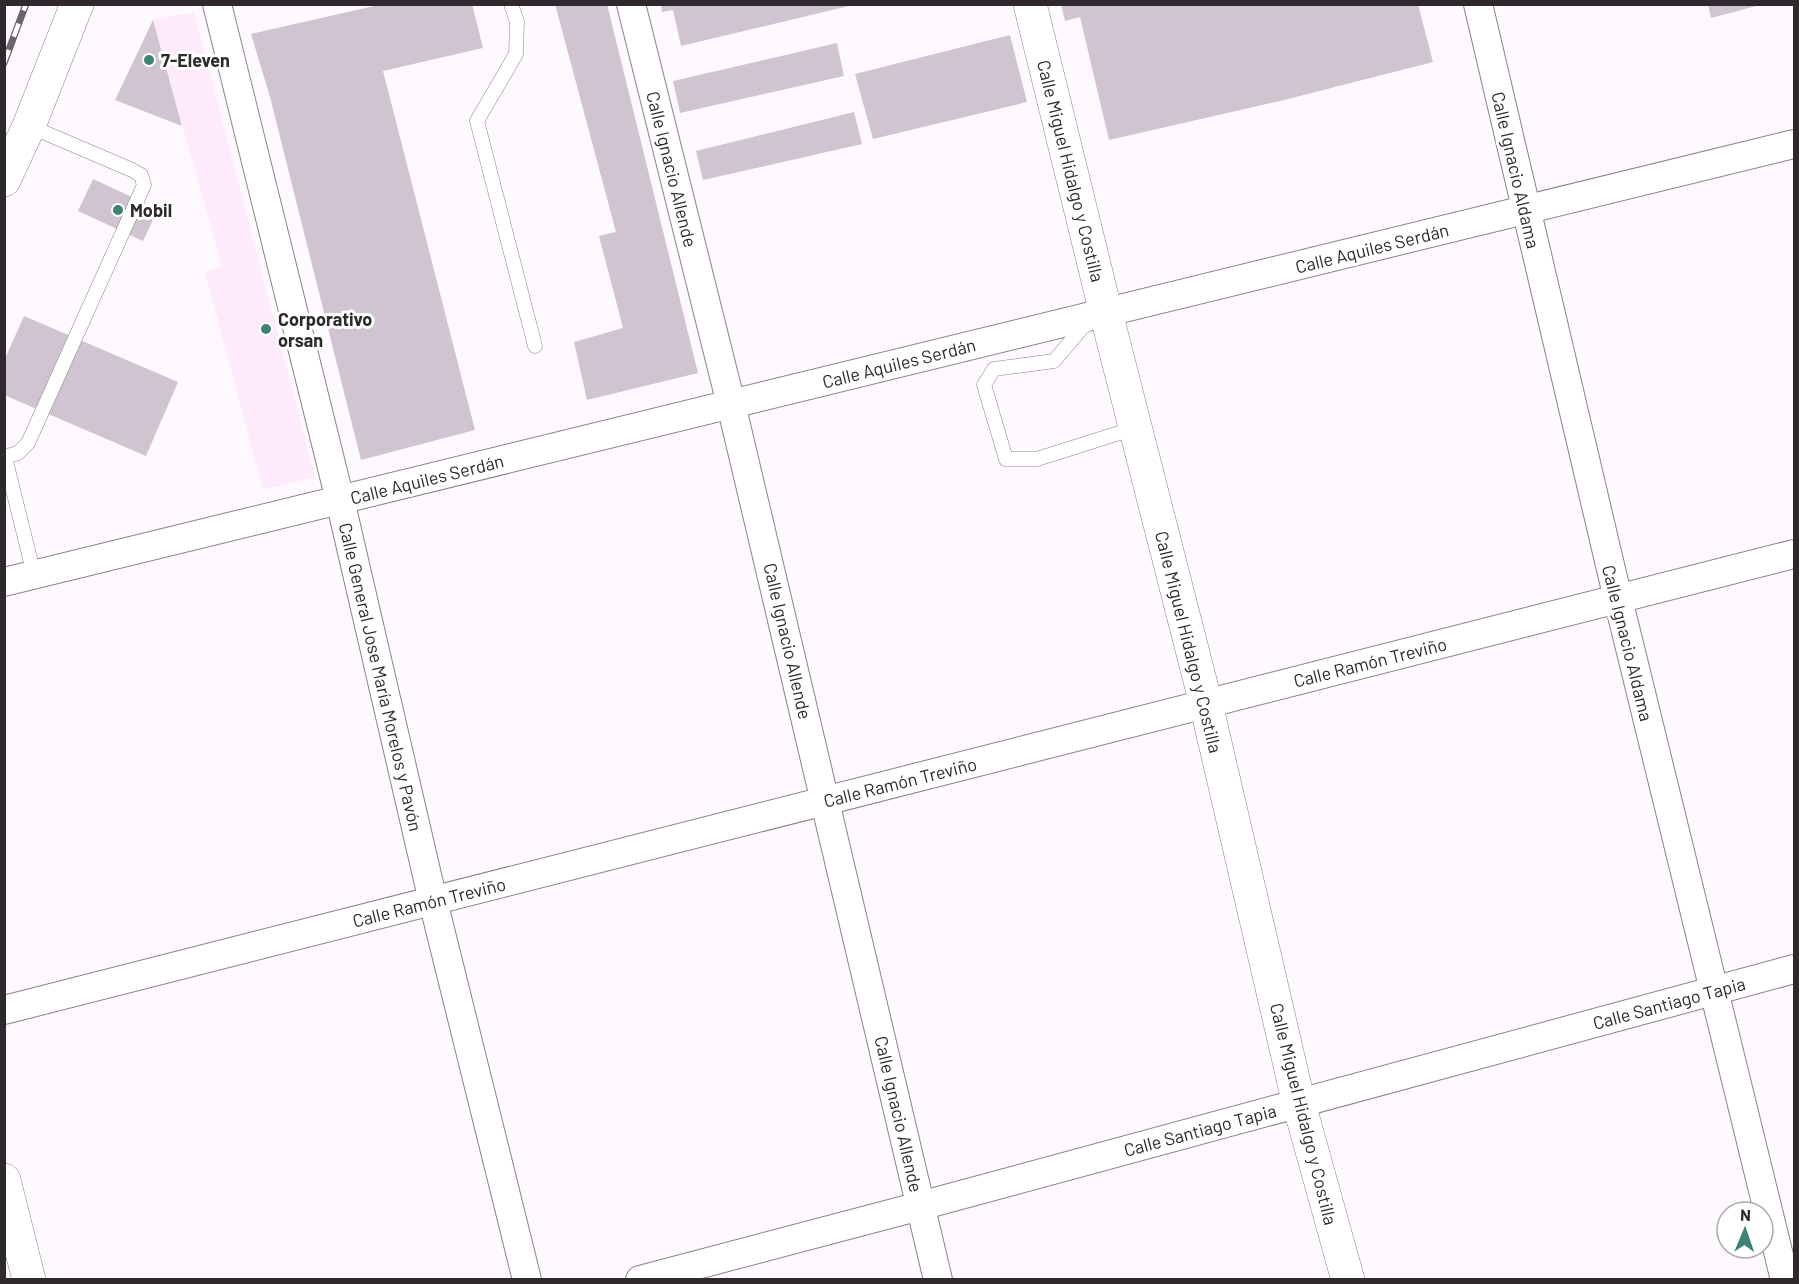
<svg xmlns="http://www.w3.org/2000/svg" width="1799" height="1284" font-family="Barlow,sans-serif">
<style>
.built{fill:#fdebfc}
.building{fill:#cfc4cf}
.lines{fill:none;stroke-linecap:round;stroke-linejoin:round}
.lane-casing{stroke:#8c818b;stroke-width:15}
.street-casing{stroke:#8c818b;stroke-width:30}
.secondary-casing{stroke:#8c818b;stroke-width:34}
.highway-casing{stroke:#8c818b;stroke-width:34}
.lane{stroke:#fff;stroke-width:14}
.street{stroke:#fff;stroke-width:28}
.secondary{stroke:#fff;stroke-width:33}
.highway{stroke:#fff;stroke-width:33}
.rail-casing{stroke:#6b666b;stroke-width:7}
.rail{stroke:#fff;stroke-width:4.5;stroke-dasharray:14;stroke-linecap:butt}
.poi-dot{fill:#3e8275;stroke:#fff;stroke-width:2}
.labels{text-anchor:middle;dominant-baseline:central;stroke-width:6;stroke-linejoin:round;paint-order:stroke}
.poi-label{font-size:18px;font-weight:bold;fill:#2e292d;stroke:#fff;text-anchor:start}
.street-label{font-size:18px;fill:#2e292d;stroke:#fff}
</style>
<rect width="100%" height="100%" fill="#fef9fe"/>
<polygon class="built" points="194,12 315,477 263,490 205,272 222,266 153,20"/>
<g class="building">
<polygon points="383,4 472,4 483,48 383,71 475,430 361,460 270,97 251,34"/>
<polygon points="555,4 607,4 698,373 587,400 574,342 623,328 599,236 616,232"/>
<polygon points="661,4 853,4 853,5 681,46 673,10 662,12"/>
<polygon points="1061,4 1418,4 1433,62 1284,100 1109,140 1080,17 1065,21"/>
<polygon points="1708,4 1760,4 1760,5 1711,18"/>
<polygon points="153,20 182,126 115,100"/>
<polygon points="1010,35 1027,102 873,139 855,74"/>
<polygon points="837,43 844,76 680,113 673,81"/>
<polygon points="854,112 862,144 703,180 696,151"/>
<polygon points="93,179 158,209 143,241 78,211"/>
<polygon points="24,316 178,382 146,456 4,395 4,361"/>
</g>
<g class="lines">
<g class="lane-casing">
<g id="lane">
<polyline points="511,4 517,22 516,54 477,121 535,346"/>
<polyline points="1089,323 1082,328 1054,361 994,369 984,385 1006,459 1037,459 1135,428"/>
<polyline points="4,457 18,453 28,443 144,185 141,175 132,170 29,126"/>
<polyline points="5,457 34,575"/>
</g>
</g>
<g class="street-casing">
<g id="street">
<polyline points="217,4 340,500 433,901 527,1280"/>
<polyline points="631,4 731,404 938,1280"/>
<polyline points="1478,4 1618,599 1785,1280"/>
<polyline points="4,582 1794,144"/>
<polyline points="4,1010 1794,554"/>
<polyline points="640,1280 920,1206 1794,969"/>
</g>
</g>
<g class="secondary-casing">
<g id="secondary">
<polyline points="1030,4 1106,313 1206,704 1299,1104 1348,1280"/>
<polyline points="4,1180 29,1280"/>
</g>
</g>
<g class="highway-casing">
<polyline id="highway" points="4,180 29,126 77,4"/>
</g>
<use href="#lane" class="lane"/>
<use href="#street" class="street"/>
<use href="#secondary" class="secondary"/>
<use href="#highway" class="highway"/>
<g class="rail-casing">
<polyline id="rail" points="4,63 26,4"/>
</g>
<use href="#rail" class="rail"/>
</g>
<g class="poi-dot">
<circle cx="149" cy="60" r="6"/>
<circle cx="118" cy="210" r="6"/>
<circle cx="266" cy="329" r="6"/>
</g>
<g class="labels">
<g class="poi-label">
<text x="161" y="60">7-Eleven</text>
<text x="130" y="210">Mobil</text>
<text x="278" y="319">Corporativo<tspan x="278" dy="21">orsan</tspan></text>
</g>
<g class="street-label">
<text transform="translate(672 169) rotate(76)">Calle Ignacio Allende</text>
<text transform="translate(1516 170) rotate(77)">Calle Ignacio Aldama</text>
<text transform="translate(1071 171) rotate(76)">Calle Miguel Hidalgo y Costilla</text>
<text transform="translate(1372 248) rotate(-14)">Calle Aquiles Serdán</text>
<text transform="translate(899 363) rotate(-14)">Calle Aquiles Serdán</text>
<text transform="translate(427 479) rotate(-14)">Calle Aquiles Serdán</text>
<text transform="translate(788 641) rotate(77)">Calle Ignacio Allende</text>
<text transform="translate(1189 642) rotate(76)">Calle Miguel Hidalgo y Costilla</text>
<text transform="translate(1628 643) rotate(76)">Calle Ignacio Aldama</text>
<text transform="translate(1370 662) rotate(-14)">Calle Ramón Treviño</text>
<text transform="translate(381 677) rotate(77)">Calle General Jose María Morelos y Pavón</text>
<text transform="translate(900 782) rotate(-14)">Calle Ramón Treviño</text>
<text transform="translate(429 902) rotate(-14)">Calle Ramón Treviño</text>
<text transform="translate(1669 1003) rotate(-15)">Calle Santiago Tapia</text>
<text transform="translate(899 1114) rotate(77)">Calle Ignacio Allende</text>
<text transform="translate(1304 1114) rotate(76)">Calle Miguel Hidalgo y Costilla</text>
<text transform="translate(1200 1130) rotate(-15)">Calle Santiago Tapia</text>
</g>
</g>
<rect width="1799" height="1284" fill="none" stroke="#2e292d" stroke-width="12"/>
<g transform="translate(1745 1230) rotate(2)"><circle r="28" fill="#ffffff" stroke="#aba9ab" stroke-width="1.5"/>
<path d="M0-4.5L10 22L0 15L-10 22Z" fill="#3e8275"/>
<text y="-9" font-size="16" font-weight="bold" text-anchor="middle" fill="#2e292d">N</text>
</g>
</svg>
